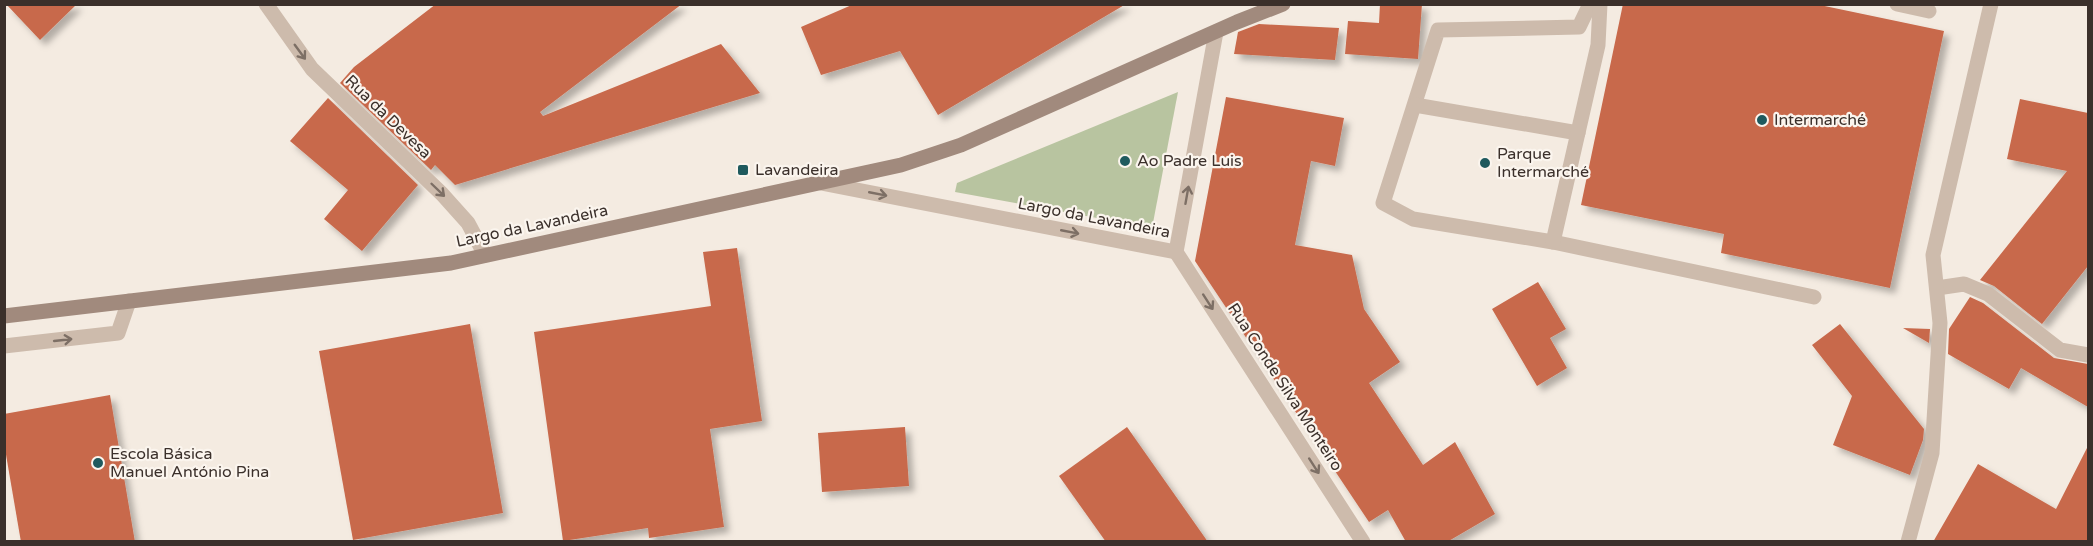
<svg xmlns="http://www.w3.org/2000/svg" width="2093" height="546" font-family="'Varela Round',sans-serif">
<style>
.park{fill:#b8c4a0}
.building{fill:#c8694b;filter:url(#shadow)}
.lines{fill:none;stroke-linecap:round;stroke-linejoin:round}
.service{stroke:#cdbbac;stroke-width:15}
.minor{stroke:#cdbbac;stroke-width:15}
.secondary{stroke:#a18a7d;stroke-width:15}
.oneway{stroke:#7d6f65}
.poi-dot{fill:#1f5a5e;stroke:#fbf5ee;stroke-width:2}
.labels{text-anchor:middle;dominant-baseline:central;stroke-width:4.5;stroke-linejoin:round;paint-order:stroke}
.street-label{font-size:16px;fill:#3b302b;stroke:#fbf5ee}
.poi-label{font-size:16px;fill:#3b302b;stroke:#fbf5ee;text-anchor:start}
</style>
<defs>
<filter id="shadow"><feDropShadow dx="5.5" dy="5.5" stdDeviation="3" flood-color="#0004"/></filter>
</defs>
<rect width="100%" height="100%" fill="#f4ebe1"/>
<polygon class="park" points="1178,92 1152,228 955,192 957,183"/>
<g class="building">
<polygon points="6,4 77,4 40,40"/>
<polygon points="436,4 682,4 540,112 543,116 721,44 760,93 455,185 435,165 431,170 340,83 354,67"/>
<polygon points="854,4 1126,4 938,115 900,51 821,75 801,27"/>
<polygon points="1380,4 1422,4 1418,59 1345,54 1348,21 1379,23"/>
<polygon points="1623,4 1815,4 1944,31 1890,288 1721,253 1724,234 1581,205"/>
<polygon points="1259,24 1339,28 1335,60 1234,54 1238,32"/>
<polygon points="1226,97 1344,118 1335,166 1311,161 1295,245 1352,255 1364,309 1400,362 1369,383 1423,465 1455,442 1495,514 1447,542 1406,542 1388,510 1369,522 1195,261"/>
<polygon points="328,98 418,185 362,251 324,219 348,190 290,141"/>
<polygon points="2020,99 2088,113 2088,266 2042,324 1994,286 1980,280 2067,171 2007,159"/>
<polygon points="737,248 762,421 710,429 724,527 649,538 648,528 563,541 534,332 711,306 703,252"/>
<polygon points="1538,282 1566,329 1550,338 1567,368 1537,386 1492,309"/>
<polygon points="1970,297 1983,303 2054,358 2088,364 2088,407 2021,368 2009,389 1948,354 1949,329"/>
<polygon points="470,324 503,513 353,540 319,351"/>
<polygon points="1840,324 1924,429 1923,440 1910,475 1833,445 1852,396 1812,345"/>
<polygon points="1903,328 1930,329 1929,343"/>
<polygon points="110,395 135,542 21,542 4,443 4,414"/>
<polygon points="905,427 909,486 822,492 818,433"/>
<polygon points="1127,427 1208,542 1106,542 1059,476"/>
<polygon points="2088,446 2088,542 1933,542 1978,464 2056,509"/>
</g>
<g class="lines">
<g class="service">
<polyline points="266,4 312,69 442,194 468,223 485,255"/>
<polyline points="1590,4 1579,27 1438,30 1383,203 1413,219 1553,242 1814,297"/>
<polyline points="1897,4 1929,11"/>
<polyline points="1415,105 1578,133"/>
<polyline points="1553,242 1598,45 1600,4"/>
<polyline points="1937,288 1964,284 1988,294 2060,350 2088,355"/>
<polyline points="4,346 118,333 129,301"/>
</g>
<g class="minor">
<polyline points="821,183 1176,252"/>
<polyline points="1176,252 1363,542"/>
<polyline points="1176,252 1216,32"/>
<polyline points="1908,542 1932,453 1940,323 1933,255 1991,4"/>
</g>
<polyline class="secondary" points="4,316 451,263 901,165 961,145 1237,22 1283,4"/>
</g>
<defs><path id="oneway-shaft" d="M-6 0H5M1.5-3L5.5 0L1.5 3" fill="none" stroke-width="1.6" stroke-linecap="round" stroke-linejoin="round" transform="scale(1.5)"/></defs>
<g class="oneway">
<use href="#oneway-shaft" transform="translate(300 52) rotate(54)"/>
<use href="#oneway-shaft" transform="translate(438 190) rotate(44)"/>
<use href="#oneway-shaft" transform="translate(878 194) rotate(11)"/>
<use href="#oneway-shaft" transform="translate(1187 195) rotate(-80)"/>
<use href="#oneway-shaft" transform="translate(1070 232) rotate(11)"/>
<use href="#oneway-shaft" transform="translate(1208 302) rotate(57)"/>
<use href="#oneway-shaft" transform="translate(63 340) rotate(-6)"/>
<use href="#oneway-shaft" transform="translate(1314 466) rotate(57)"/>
</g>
<g class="poi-dot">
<circle cx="1762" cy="120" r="6"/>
<circle cx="1125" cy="161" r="6"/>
<circle cx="1485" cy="163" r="6"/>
<rect x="737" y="164" width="12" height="12" rx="3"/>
<circle cx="98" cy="463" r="6"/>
</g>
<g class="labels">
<g class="street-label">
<text transform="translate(388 117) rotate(44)">Rua da Devesa</text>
<text transform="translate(1094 218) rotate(11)">Largo da Lavandeira</text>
<text transform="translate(532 226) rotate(-12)">Largo da Lavandeira</text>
<text transform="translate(1285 387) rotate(57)">Rua Conde Silva Monteiro</text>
</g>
<g class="poi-label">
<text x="1774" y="120">Intermarché</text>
<text x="1497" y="154">Parque<tspan x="1497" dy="18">Intermarché</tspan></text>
<text x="1137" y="161">Ao Padre Luis</text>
<text x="755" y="170">Lavandeira</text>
<text x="110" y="454">Escola Básica<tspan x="110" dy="18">Manuel António Pina</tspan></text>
</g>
</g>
<rect width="2093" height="546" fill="none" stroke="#3b302b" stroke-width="12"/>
</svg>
